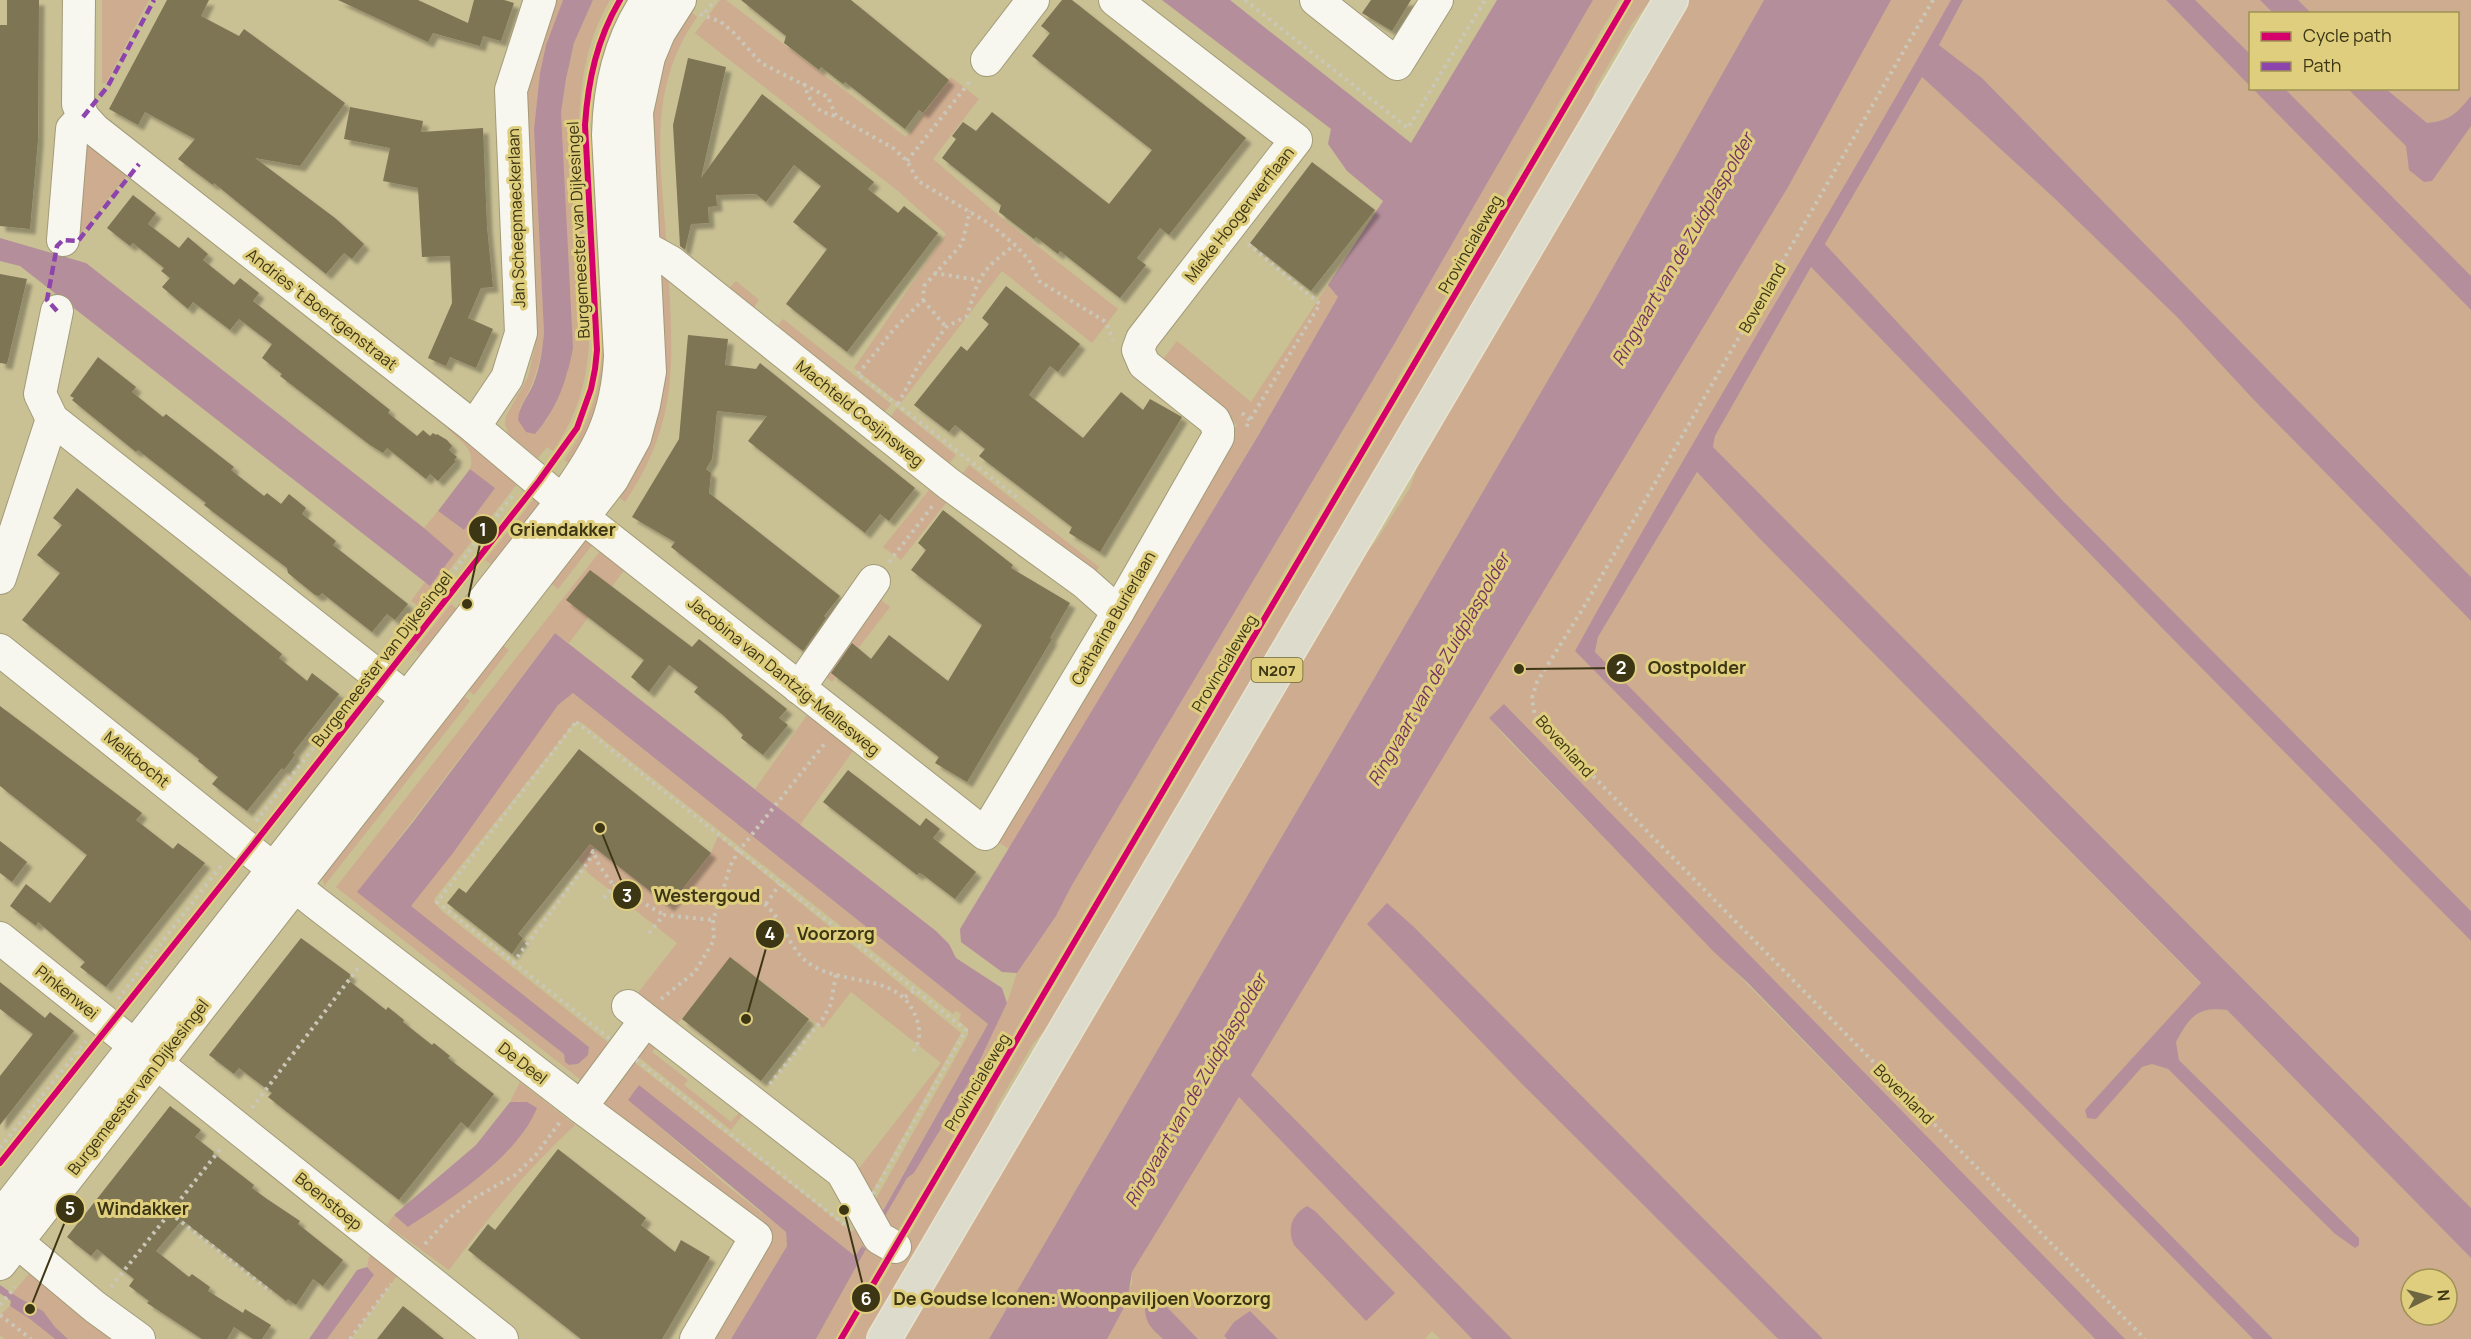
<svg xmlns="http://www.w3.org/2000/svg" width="2471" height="1339" font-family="Manrope,sans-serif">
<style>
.green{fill:#ceac8f;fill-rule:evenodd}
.water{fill:#b58e9b}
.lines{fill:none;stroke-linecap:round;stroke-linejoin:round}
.stream{stroke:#b58e9b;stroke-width:7}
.building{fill:#7e7454;filter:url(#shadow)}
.minor-casing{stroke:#a29b78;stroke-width:34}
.major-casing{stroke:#e7e3cf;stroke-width:36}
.path{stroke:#cac7b9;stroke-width:4;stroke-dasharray:3 4.5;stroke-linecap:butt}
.minor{stroke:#f7f6ef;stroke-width:32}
.major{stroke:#dddbcc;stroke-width:33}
.quiet{stroke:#8e44ad;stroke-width:4.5;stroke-dasharray:9 4.5;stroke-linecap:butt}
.cycleway-casing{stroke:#dfce7e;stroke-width:10}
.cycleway{stroke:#d6006c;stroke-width:6}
.labels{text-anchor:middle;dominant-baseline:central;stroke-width:6;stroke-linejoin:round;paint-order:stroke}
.shield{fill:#dfce7e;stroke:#6e6434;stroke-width:1.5}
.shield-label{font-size:15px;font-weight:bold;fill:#3d3614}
.street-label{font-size:16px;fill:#3d3614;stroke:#dfce7e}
.water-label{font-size:18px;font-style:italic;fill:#743263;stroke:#dfce7e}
.leader{fill:none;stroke:#3d3614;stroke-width:2}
.callout-dot{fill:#3d3614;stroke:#dfce7e;stroke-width:2}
.mark-label{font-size:18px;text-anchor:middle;font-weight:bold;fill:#fff}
.callout-label{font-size:18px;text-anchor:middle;font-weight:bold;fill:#3d3614;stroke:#dfce7e;stroke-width:6;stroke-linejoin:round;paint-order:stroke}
</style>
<defs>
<filter id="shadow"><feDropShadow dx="5.5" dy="5.5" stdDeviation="1.5" flood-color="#0004"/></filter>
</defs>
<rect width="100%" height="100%" fill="#c9c094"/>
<g class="green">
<polygon points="102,0 149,0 106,83 102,83"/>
<path d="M551,0H563L546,45L540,73L534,129L544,333C540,364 535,382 519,409L546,422L568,373L561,113L566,79L574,43L593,0H610C572,65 578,138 582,210C584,254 587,298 589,343C587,383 576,418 553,451L547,447L538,458L509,435L505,424L506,416L528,377L535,346L536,305L523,121L528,82Z"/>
<polygon points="720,0 726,0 906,137 951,77 979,99 933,159 1003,219 1118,309 1092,343 1002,271 900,404 854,368 946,234 898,191 695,33"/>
<polygon points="1593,0 1619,0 893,1239 868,1213 968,1035 968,1029 959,1021 961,1014 956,1011 953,1014 581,722 573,724 435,898 434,902 443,912 610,1044 581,1080 336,887 605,545 629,564 569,643 555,633 358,892 564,1054 565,1062 569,1065 579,1064 589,1047 410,906 558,705 573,693 988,1024 880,1215 884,1218 907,1178 914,1173 971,1079 1007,1003 1017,973 1056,916 1072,885 1396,341"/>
<polygon points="1634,0 1651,0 1632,24 1596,86 1585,121 1069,1001 1033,1044 997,1105 980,1150 870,1339 848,1339"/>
<polygon points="1685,0 1764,0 1590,308 989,1339 902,1339 1346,576 1376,541 1410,488 1426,441"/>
<polygon points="1867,0 1958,0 1575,651 2253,1339 2106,1339 1492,715 1489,718 1509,741 2095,1339 1823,1339 1414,927 1387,904 1524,1086 1778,1339 1512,1339 1251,1075 1398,831"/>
<polygon points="1963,0 2166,0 2471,310 2471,577 1982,78 1939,45"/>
<polygon points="2174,0 2471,0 2471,292 2264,89 2458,88 2458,14 2250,14 2250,75"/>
<path d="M684,6L697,17C645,91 662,165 667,249L660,244L653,127L654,108L659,77L665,60L682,25Z"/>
<polygon points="1922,77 2054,198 2178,318 2252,398 2471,621 2471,911 2061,499 1825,244"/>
<polygon points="81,137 131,170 78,237"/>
<path d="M600,259L614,360L577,470L564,460C597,416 605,367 602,314C601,298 596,275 600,259Z"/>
<path d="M668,267C673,359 680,421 625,502L620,498L650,440L659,410L664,378L651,269Z"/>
<polygon points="1811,267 2161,627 2471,941 2471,1208 1713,447 1715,436"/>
<polygon points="736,281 759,300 749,315 724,294"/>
<polygon points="1328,285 1338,297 1270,415 1009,849 992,838 1237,425 1160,363 1177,341 1251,402"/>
<polygon points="783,319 891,404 880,418 772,333"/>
<polygon points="897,408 956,455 945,469 886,423"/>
<path d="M452,424L478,445L475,450L517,484L420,607L411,601L425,582L429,585L453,554L424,528L438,511L464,530L495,488L470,469C476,449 461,442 448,429Z"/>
<polygon points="969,465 1099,567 1090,583 958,479"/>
<path d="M1697,472L1759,538L2201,984L2085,1110L2087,1118H2096L2142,1067L2152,1064L2168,1069L2334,1233L2359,1238L2179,1060L2176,1042C2191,1017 2196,1006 2227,1010L2471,1258V1339H2273L1595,653L1598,637ZM2411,1279H2447V1315H2411Z"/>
<polygon points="929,490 946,503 901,560 883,547"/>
<polygon points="537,495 541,507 537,521 530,516 502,551 508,557 499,570 485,560"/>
<polygon points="582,539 596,540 558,589 552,584 577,552 571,547"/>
<polygon points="881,600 890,607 832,682 823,674"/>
<polygon points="451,604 463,614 457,622 450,617 422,652 429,658 428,660 415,649"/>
<polygon points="496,640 509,650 474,695 461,685 462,684 470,689 497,654 490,648"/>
<polygon points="457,691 470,701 324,886 321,869 334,862 387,794"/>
<polygon points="812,708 858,744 800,825 755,789"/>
<polygon points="718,836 961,1033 864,1206 857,1171 941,1063 851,992 823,1028 731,958 674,1028 637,994 677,943 588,873 578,859 590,844 711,853"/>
<polygon points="652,1041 659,1043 652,1052 688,1080 684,1085 731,1122 743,1108 745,1112 731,1130 635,1054 644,1043"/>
<polygon points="630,1059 852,1232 858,1226 885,1253 835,1339 816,1339 866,1249 862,1246 855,1256 639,1085 629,1100 725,1184 786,1232 787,1246 731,1339 707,1339 765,1237 602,1107 603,1095"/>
<path d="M520,1082L575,1125C528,1168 487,1219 449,1270L387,1225L394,1215L408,1226L527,1102H510Z"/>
<polygon points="1239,1096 1472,1339 1440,1339 1432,1331 1425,1339 1278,1339 1250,1312 1224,1336 1227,1339 1198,1339 1160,1301 1157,1334 1163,1339 1099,1339 1132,1284 1132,1272"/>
<polygon points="370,1253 397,1276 351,1339 327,1339 374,1276 367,1267"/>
<polygon points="33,1269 121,1339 68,1339 55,1327 43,1311 12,1294"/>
<polygon points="10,1306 30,1319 55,1339 5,1339 0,1335 0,1315"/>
</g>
<g class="water">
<path d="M563,0H593L574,43L566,79L561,113L573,348C567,380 557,409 535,434L526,432L518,420C519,406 527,398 533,385C540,368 542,351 544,333L534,129L540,73L546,45Z"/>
<polygon points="1162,0 1230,0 1411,143 1497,0 1593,0 1396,341 1072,885 1056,916 1017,973 1002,972 961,942 960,929 1259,434 1338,297 1328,285 1383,201 1347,171 1328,144 1331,129"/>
<polygon points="1764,0 1891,0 1788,187 1251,1075 1512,1339 1472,1339 1239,1097 1132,1272 1127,1302 1107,1339 989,1339 1590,308"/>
<path d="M1951,0H1963L1939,45L1982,78L2471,577V621L2252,398L2178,318L2054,198L1922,77L1825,244L2061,499L2471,911V941L2161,627L1811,267L1715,436L1713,447L2471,1208V1258L2227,1010C2197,1006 2190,1017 2176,1042L2179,1060L2359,1238V1245L2355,1248L2334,1233L2168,1069L2152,1064L2142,1067L2096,1119L2087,1118L2085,1110L2201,983L1759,538L1697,472L1598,637L1595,652L2273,1339H2253L1575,651C1696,432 1828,219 1951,0Z"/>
<polygon points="2166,0 2195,0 2250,54 2250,86"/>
<polygon points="2260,0 2298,0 2311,13 2273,13"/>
<polygon points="2253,89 2285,89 2471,276 2471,310"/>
<path d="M2348,89H2386L2427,123C2450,121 2457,113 2471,96V126L2432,181L2424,182L2409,170L2406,146Z"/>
<polygon points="0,238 86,263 424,528 454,554 430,586 20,266 0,261"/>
<polygon points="470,469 495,488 464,530 438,511"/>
<polygon points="555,633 936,931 949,944 956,958 1002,988 1007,1003 971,1079 914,1173 907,1178 884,1218 880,1216 988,1024 573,693 558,705 453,853 411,906 589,1047 588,1055 578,1064 569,1065 565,1062 564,1054 357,892 413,822"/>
<polygon points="1504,704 2125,1339 2095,1339 1747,982 1714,952 1489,718"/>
<polygon points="1387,903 1414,927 1823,1339 1778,1339 1524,1086 1367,924"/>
<polygon points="639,1085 855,1256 862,1246 866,1249 816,1339 731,1339 787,1246 786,1232 628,1100"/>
<path d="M510,1102H527L537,1108C517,1157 451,1199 408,1227L394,1215L476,1145Z"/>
<path d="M1307,1206L1315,1211L1395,1293L1366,1321L1294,1245C1287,1229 1291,1215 1307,1206Z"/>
<polygon points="367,1267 374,1275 327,1339 309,1339 357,1270"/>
<polygon points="12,1294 43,1311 55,1327 68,1339 55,1339 30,1319 10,1306"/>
<path d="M1160,1300L1198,1339H1163C1153,1330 1145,1323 1145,1309L1152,1301Z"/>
<polygon points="1250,1311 1278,1339 1227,1339 1224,1336 1234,1322"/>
</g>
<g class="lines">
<polyline class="stream" points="0,1289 17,1301"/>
</g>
<g class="building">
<polygon points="7,0 39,0 38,140 30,229 0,226 0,25 7,25"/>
<polygon points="167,0 209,0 201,16 239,36 244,29 345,103 300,166 255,158 335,218 364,244 352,259 344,253 326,274 214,183 213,185 178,159 195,139 145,112 138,125 109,109"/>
<polygon points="338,0 418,0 468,23 474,0 504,0 514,3 501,41 483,36 480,46 433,33 428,42"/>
<polygon points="741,0 851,0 949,80 923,113 919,110 905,129 845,82 843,84 821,67 819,70 784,43 786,36"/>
<polygon points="1062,0 1072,0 1246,138 1169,235 1160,228 1137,258 1146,265 1120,298 1060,251 1058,254 1036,237 1034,239 999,212 1001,205 942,158 956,139 952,136 963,122 976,131 992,112 1109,204 1152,150 1032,56 1050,33 1041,26"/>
<polygon points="1371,0 1411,0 1392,31 1362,13"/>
<polygon points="688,58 726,67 701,178 762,94 874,182 868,189 898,213 904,206 938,233 847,352 786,304 827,249 793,222 821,186 794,165 766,202 756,194 716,195 717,206 708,207 709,223 691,224 685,250 680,246 673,125"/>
<polygon points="350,107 423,121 421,132 483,128 487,227 493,287 481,288 468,318 493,329 476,368 450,357 446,366 428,358 452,303 450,256 422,257 418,188 383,181 390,148 344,139"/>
<polygon points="1312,162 1375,210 1311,291 1250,243"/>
<polygon points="133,195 156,213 148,224 179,248 188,237 208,254 203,260 234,285 240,278 259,293 253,301 390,410 388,413 417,436 423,430 430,436 433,433 436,435 437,434 447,440 452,446 449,450 457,457 454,460 456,461 438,481 430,474 426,479 387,448 383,453 370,445 280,376 282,374 262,358 272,344 239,319 230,330 193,302 188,309 162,287 170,278 161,271 164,268 133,243 130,246 107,228"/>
<polygon points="0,274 27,279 7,364 0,363"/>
<polygon points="1006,286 1080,344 1058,372 1050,366 1029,395 1083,438 1121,392 1143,410 1150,399 1182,417 1100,552 1069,533 1072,527 979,456 985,449 955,425 949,432 914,405 961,346 967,351 989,324 982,318"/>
<polygon points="688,335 728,339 725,365 756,369 760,363 915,488 889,521 880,514 865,533 748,441 767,416 717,411 712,459 706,469 711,473 709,493 840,596 824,616 826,618 803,651 671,547 675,542 632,517 679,439"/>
<polygon points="98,357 136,387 132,392 163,417 166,414 175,421 234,467 231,470 264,496 267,493 281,504 289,494 306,508 302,514 336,541 333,545 408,604 395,620 387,614 372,632 322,593 319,596 315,595 288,573 287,568 204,505 206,503 138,450 136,452 72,400 74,398 70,396"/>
<polygon points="77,488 282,654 279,658 307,681 312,673 339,694 293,753 295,755 284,770 282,768 247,811 212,784 218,777 198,761 199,759 22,620 60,573 37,555 62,525 53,518"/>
<polygon points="943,510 1013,565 1011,568 1070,603 1050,638 1052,639 967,782 935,763 939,757 831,673 852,643 871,659 889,635 948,681 982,625 911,570 926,550 918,543"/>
<polygon points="590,570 692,647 699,639 787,709 779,718 788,725 763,755 741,738 743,735 723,715 694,692 698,687 669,665 649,692 631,677 644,660 566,600"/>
<polygon points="0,706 142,813 136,820 173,849 178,843 205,863 106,987 80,967 85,962 38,922 36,926 10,906 26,884 50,903 87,855 0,786"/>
<polygon points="579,749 711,853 669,906 590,844 518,934 523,938 512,954 447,903 459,888 466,893"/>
<polygon points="848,770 920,826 926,818 940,829 933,838 976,872 955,899 922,874 919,873 917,875 823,802"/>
<polygon points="0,841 27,862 12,882 0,873"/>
<polygon points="301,938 351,975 348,980 386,1010 388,1007 404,1020 403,1022 432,1045 434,1043 450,1056 448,1058 494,1094 468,1128 461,1122 399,1200 268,1097 272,1093 239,1068 234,1074 209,1055"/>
<polygon points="730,957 809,1019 761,1081 682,1019"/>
<polygon points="0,982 45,1018 50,1012 74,1031 0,1125 0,1076 33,1034 0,1009"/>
<polygon points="170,1106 201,1130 195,1137 214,1152 213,1153 254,1185 252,1188 267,1199 300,1221 298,1224 343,1260 323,1286 313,1279 296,1305 288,1299 286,1301 182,1220 156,1251 189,1277 192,1274 210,1287 208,1291 243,1313 245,1309 271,1325 262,1339 253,1339 234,1327 227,1339 202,1339 147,1303 149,1301 129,1286 134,1279 97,1249 91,1256 67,1237"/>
<polygon points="558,1149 646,1218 641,1225 675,1252 681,1240 710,1257 662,1339 581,1339 468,1250 488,1224 495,1230"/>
<polygon points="403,1306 417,1317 444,1339 377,1339"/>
</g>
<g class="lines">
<g class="minor-casing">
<g id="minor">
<polyline points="1316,0 1397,64 1437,0"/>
<polyline points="987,60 1033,0"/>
<polyline points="83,117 95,130 474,427 562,501 985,834 1118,612 1218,437 1218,429 1214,420 1144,364 1138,350 1142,339 1296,140 1115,0"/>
<polyline points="63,240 72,129 83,117 78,104 79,0"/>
<polyline points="627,248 644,247 671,262 949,484 1084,582 1118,612"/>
<polyline points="57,311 40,394 52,419 424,712"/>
<polyline points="474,427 507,378 521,333 511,90 540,0"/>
<polyline points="0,578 52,419"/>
<polyline points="0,650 316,903 581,1107 756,1237 696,1339"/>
<polyline points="799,688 874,581"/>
<polyline points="0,938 502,1339"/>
<polyline points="628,1006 842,1172 879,1238 895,1247"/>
<polyline points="581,1107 645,1021"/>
<path d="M0,1217L562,501C598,452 617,418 620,356L608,135C609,87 619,41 647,0"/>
<polyline points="3,1230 95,1307 139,1339"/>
<polyline points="0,1264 612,480 635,438 644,405 650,372 637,112 649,57 659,33 680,0"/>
</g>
</g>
<g class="major-casing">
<polyline id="major" points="884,1339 1671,0"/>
</g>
<g class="path">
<polyline points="1245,0 1408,128 1485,0"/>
<polyline points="1933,0 1582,610 1537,682 1532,698 1535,717 2145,1339"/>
<polyline points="705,12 715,0"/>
<polyline points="700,14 721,22 734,33 761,63 828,97 836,116 893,148 907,161 918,181 990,224 1015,245 1029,260 1039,281 1106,322 1113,340"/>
<path d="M804,83C810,103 815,111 835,116"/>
<polyline points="907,161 972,79"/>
<polyline points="1248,244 1320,304 1250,420"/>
<polyline points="934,273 978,280"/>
<polyline points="923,300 946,327"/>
<polyline points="858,374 895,328 923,300 924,286 962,244 970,211"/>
<polyline points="860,376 1018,498"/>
<path d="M898,404L918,366L946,327L967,316C979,276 981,270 1015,245"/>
<polyline points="1242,413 1250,420 1245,430"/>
<polyline points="889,562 934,504"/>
<polyline points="399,641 411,650"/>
<polyline points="390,652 513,495"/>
<polygon points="576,722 966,1030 855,1226 850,1229 437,902"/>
<polyline points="256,821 357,693"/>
<polyline points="722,894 730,866 738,852 826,742"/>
<polyline points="604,898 614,886 664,915"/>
<polyline points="766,904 780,884"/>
<polyline points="649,933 664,915 713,920"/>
<polyline points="513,963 589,861 593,851 599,865 614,886"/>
<polyline points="905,997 915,990"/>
<polyline points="118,999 223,863"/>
<path d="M661,999L695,972L714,940L713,920L722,894C736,896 756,895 766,905C785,923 789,952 813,966C850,987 901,972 917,1020C921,1033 920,1044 911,1054"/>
<polyline points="78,1051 89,1060"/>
<polyline points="770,1084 822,1020 831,1004 836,974"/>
<polyline points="252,1108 358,968"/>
<polyline points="0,1148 86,1041"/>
<polyline points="170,1213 271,1292"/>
<polyline points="425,1244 447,1220 473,1199 515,1175 535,1156 560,1122"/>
<polyline points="111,1287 222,1147"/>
<polyline points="0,1305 15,1287"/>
<polyline points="0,1315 31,1339"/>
<polyline points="350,1339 391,1284"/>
</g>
<use href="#minor" class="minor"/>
<use href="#major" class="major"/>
<g class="quiet">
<polyline points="83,117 108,86 154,0"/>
<polyline points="57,311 47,300 57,246 63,240 78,241 139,164"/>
</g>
<g class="cycleway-casing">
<g id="cycleway">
<path d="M0,1163L250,849L539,481L577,428L591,389L595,369L597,350L585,125C588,80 597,39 620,0"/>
<polyline points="841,1339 1628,0"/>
</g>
</g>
<use href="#cycleway" class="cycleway"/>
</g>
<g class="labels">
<rect class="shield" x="1251.5" y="658" width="51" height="24" rx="4.5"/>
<g class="shield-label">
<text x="1277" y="670">N207</text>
</g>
<g class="street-label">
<text transform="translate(1239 214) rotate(-52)">Mieke Hoogerwerflaan</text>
<text transform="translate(516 218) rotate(-92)">Jan Scheepmaeckerlaan</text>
<text transform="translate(578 230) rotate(-93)">Burgemeester van Dijkesingel</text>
<text transform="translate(1470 244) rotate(-60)">Provincialeweg</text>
<text transform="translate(1762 298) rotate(-60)">Bovenland</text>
<text transform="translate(322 309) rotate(38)">Andries 't Boertgenstraat</text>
<text transform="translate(860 413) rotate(39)">Machteld Cosijnsweg</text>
<text transform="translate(1113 618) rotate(-60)">Catharina Burierlaan</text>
<text transform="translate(382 659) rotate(-52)">Burgemeester van Dijkesingel</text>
<text transform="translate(1224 663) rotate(-59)">Provincialeweg</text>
<text transform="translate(784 676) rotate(39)">Jacobina van Dantzig-Mellesweg</text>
<text transform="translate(1565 746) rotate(48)">Bovenland</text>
<text transform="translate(137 759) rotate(39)">Melkbocht</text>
<text transform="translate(67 992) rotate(39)">Pinkenwei</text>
<text transform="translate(523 1063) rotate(38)">De Deel</text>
<text transform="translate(977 1082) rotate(-59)">Provincialeweg</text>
<text transform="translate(138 1087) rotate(-52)">Burgemeester van Dijkesingel</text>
<text transform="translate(1904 1094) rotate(45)">Bovenland</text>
<text transform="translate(329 1201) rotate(39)">Boenstoep</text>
</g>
<g class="water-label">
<text transform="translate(1682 249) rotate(-60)">Ringvaart van de Zuidplaspolder</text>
<text transform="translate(1438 669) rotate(-60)">Ringvaart van de Zuidplaspolder</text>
<text transform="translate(1195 1090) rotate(-60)">Ringvaart van de Zuidplaspolder</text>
</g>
</g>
<path class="leader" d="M467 604L483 530M1519 669L1621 668M600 828L627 895M746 1019L770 934M30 1309L70 1209M844 1210L866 1298"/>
<g class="callout-dot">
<circle cx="467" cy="604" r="6"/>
<circle cx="1519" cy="669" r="6"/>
<circle cx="600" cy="828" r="6"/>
<circle cx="746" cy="1019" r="6"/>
<circle cx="30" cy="1309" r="6"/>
<circle cx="844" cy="1210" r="6"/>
<circle cx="483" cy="530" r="15"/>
<circle cx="1621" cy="668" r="15"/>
<circle cx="627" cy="895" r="15"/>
<circle cx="770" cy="934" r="15"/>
<circle cx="70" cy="1209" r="15"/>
<circle cx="866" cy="1298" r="15"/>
</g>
<g class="mark-label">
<text x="483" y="536">1</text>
<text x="1621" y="674">2</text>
<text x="627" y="902">3</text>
<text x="770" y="940">4</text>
<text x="70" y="1215">5</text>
<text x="866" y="1305">6</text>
</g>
<g class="callout-label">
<text x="563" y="536">Griendakker</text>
<text x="1697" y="674">Oostpolder</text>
<text x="707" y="902">Westergoud</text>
<text x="836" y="940">Voorzorg</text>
<text x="143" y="1215">Windakker</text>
<text x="1082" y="1305">De Goudse Iconen: Woonpaviljoen Voorzorg</text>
</g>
<rect x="2249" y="12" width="210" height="78" fill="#dfce7e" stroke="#9e9154" stroke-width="1.5"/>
<rect x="2261" y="32" width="30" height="9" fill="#d6006c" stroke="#9e9154" stroke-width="1.5"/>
<text x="2303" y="42" font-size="18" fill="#3d3614">Cycle path</text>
<rect x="2261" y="62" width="30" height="9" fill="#8e44ad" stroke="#9e9154" stroke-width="1.5"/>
<text x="2303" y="72" font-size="18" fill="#3d3614">Path</text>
<g transform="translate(2429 1297) rotate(84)"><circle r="28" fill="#dfce7e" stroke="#9e9154" stroke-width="1.5"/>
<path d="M0-4.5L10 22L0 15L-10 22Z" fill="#6e6641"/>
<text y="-9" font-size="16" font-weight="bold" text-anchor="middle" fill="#3d3614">N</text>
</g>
</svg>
